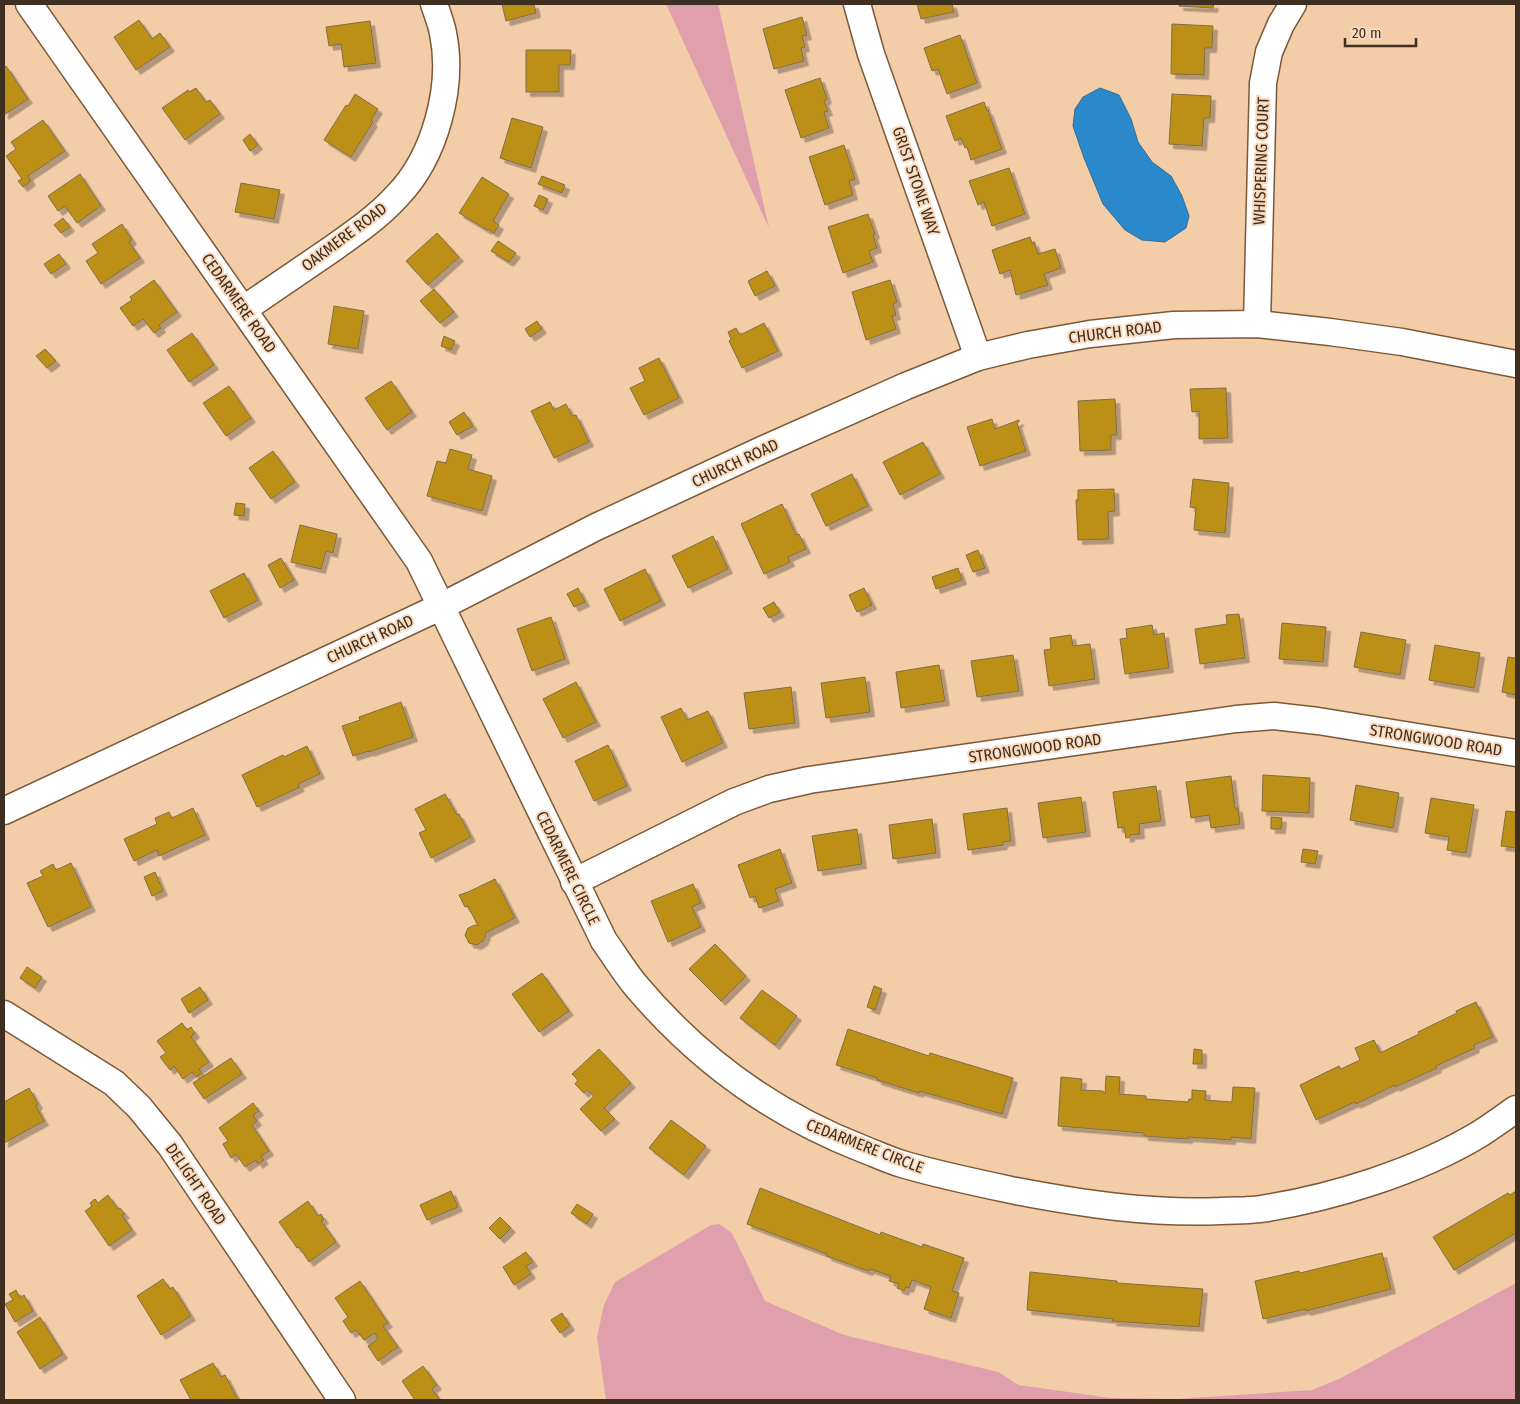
<svg xmlns="http://www.w3.org/2000/svg" width="1520" height="1404" font-family="'Fira Sans Condensed',sans-serif">
<style>
.green{fill:#e09fad}
.water{fill:#2b89cb;stroke:#316e98}
.building{fill:#bc8f19;stroke:#826e43;filter:url(#shadow)}
.lines{fill:none;stroke-linecap:round;stroke-linejoin:round}
.minor-casing{stroke:#7b5938;stroke-width:29}
.minor{stroke:#fff;stroke-width:26}
.labels{text-anchor:middle;dominant-baseline:central;stroke-width:4;stroke-linejoin:round;paint-order:stroke}
.street-label{font-size:16px;fill:#3e2f20;stroke:#fadabe}
</style>
<defs>
<filter id="shadow"><feDropShadow dx="4.5" dy="4.5" stdDeviation="0" flood-color="#0004"/></filter>
</defs>
<rect width="100%" height="100%" fill="#f3cca8"/>
<g class="green">
<polygon points="666,4 718,4 769,228"/>
<polygon points="719,1224 732,1233 765,1301 844,1335 998,1372 1019,1385 1110,1398 1176,1399 1312,1390 1341,1378 1516,1283 1516,1400 606,1400 597,1337 604,1305 615,1282 711,1225"/>
</g>
<polygon class="water" points="1100,88 1119,95 1131,119 1138,142 1152,162 1171,176 1182,196 1189,216 1186,228 1165,242 1142,240 1125,230 1103,204 1084,158 1073,126 1075,109 1083,97"/>
<g class="building">
<polygon points="502,4 534,4 536,13 506,21"/>
<polygon points="917,4 952,4 954,12 921,19"/>
<polygon points="1179,4 1214,4 1213,8 1179,6"/>
<polygon points="802,17 807,35 802,36 805,47 801,48 804,61 774,69 763,29"/>
<polygon points="139,20 152,39 160,33 170,47 136,70 114,37"/>
<polygon points="370,21 376,63 344,67 341,44 329,46 326,27"/>
<polygon points="1172,24 1213,26 1212,48 1205,48 1204,75 1171,74"/>
<polygon points="960,35 977,83 947,94 938,69 932,71 924,48"/>
<polygon points="526,50 571,50 570,65 559,65 559,92 526,92"/>
<polygon points="6,66 28,99 4,115 4,68"/>
<polygon points="820,78 827,99 824,101 828,111 824,112 829,128 801,138 785,90"/>
<polygon points="196,88 206,102 210,100 220,114 185,140 162,108 188,90 189,92"/>
<polygon points="355,94 378,109 371,120 373,122 351,157 324,140 346,105 348,106"/>
<polygon points="1172,94 1211,96 1210,118 1204,118 1202,146 1169,144"/>
<polygon points="984,102 987,111 988,110 1002,149 971,160 967,147 965,148 961,138 955,141 946,116"/>
<polygon points="512,118 543,127 531,168 500,158"/>
<polygon points="43,120 65,151 28,176 31,181 23,187 18,181 22,179 6,156 16,149 11,142"/>
<polygon points="250,134 258,145 250,151 243,140"/>
<polygon points="844,145 855,179 849,181 853,195 825,205 809,157"/>
<polygon points="1009,168 1025,214 992,226 984,202 978,205 969,181"/>
<polygon points="80,174 101,206 77,223 65,206 58,211 48,196"/>
<polygon points="542,176 565,185 562,193 538,184"/>
<polygon points="482,177 509,194 493,221 499,225 494,233 488,229 487,230 459,213"/>
<polygon points="241,183 280,190 274,219 235,212"/>
<polygon points="539,195 548,199 543,210 534,206"/>
<polygon points="868,214 875,234 873,235 877,248 869,251 873,262 843,273 828,227"/>
<polygon points="63,218 70,227 61,233 54,225"/>
<polygon points="122,224 132,240 129,242 140,258 101,284 86,261 98,253 92,244"/>
<polygon points="437,233 459,257 428,285 406,261"/>
<polygon points="1030,237 1032,243 1034,242 1038,254 1055,249 1061,268 1044,274 1048,285 1016,295 1010,270 1000,274 992,250"/>
<polygon points="498,241 516,253 509,262 491,251"/>
<polygon points="59,254 66,264 51,274 44,264"/>
<polygon points="767,271 775,286 755,296 748,281"/>
<polygon points="154,280 177,312 159,325 161,328 154,333 143,319 133,326 120,308 132,300 130,297"/>
<polygon points="890,280 897,302 893,304 896,315 892,316 896,329 866,340 852,292"/>
<polygon points="434,289 454,312 440,323 420,301"/>
<polygon points="334,306 364,311 358,349 328,344"/>
<polygon points="537,321 542,329 530,337 525,329"/>
<polygon points="764,323 778,351 742,368 729,341 731,339 728,332 736,328 740,335"/>
<polygon points="192,333 214,365 189,382 167,350"/>
<polygon points="444,336 455,341 451,350 441,346"/>
<polygon points="45,349 56,361 47,368 36,356"/>
<polygon points="659,358 679,398 644,415 630,388 645,381 639,368"/>
<polygon points="391,381 412,412 387,430 365,398"/>
<polygon points="229,386 251,418 226,436 203,403"/>
<polygon points="1226,388 1228,438 1199,439 1199,411 1192,412 1190,389"/>
<polygon points="1115,399 1117,435 1111,435 1111,450 1080,451 1078,401"/>
<polygon points="550,402 554,410 566,404 572,416 576,415 589,442 554,458 531,411"/>
<polygon points="464,412 473,426 457,435 449,422"/>
<polygon points="992,419 995,429 1019,420 1019,422 1017,423 1026,451 980,466 967,427"/>
<polygon points="923,442 940,474 900,495 883,462"/>
<polygon points="450,449 472,455 468,469 492,476 482,511 427,496 437,461 446,463"/>
<polygon points="273,451 295,482 271,499 249,468"/>
<polygon points="852,474 868,506 826,526 811,494"/>
<polygon points="1193,479 1229,483 1225,533 1194,530 1196,508 1190,507"/>
<polygon points="1114,489 1115,511 1108,512 1109,539 1078,540 1076,500 1078,500 1078,490"/>
<polygon points="236,503 245,504 244,516 234,515"/>
<polygon points="782,504 796,535 799,534 806,549 788,557 790,562 764,574 741,524"/>
<polygon points="300,525 337,534 333,553 326,551 321,569 291,562"/>
<polygon points="713,536 728,569 688,588 672,556"/>
<polygon points="978,550 985,568 973,572 966,555"/>
<polygon points="281,558 294,580 280,588 268,565"/>
<polygon points="958,568 962,580 936,589 932,577"/>
<polygon points="645,569 661,601 620,621 604,589"/>
<polygon points="244,573 258,600 224,618 210,591"/>
<polygon points="578,588 585,602 574,607 567,594"/>
<polygon points="864,588 872,605 857,612 849,595"/>
<polygon points="774,602 780,612 769,618 763,608"/>
<polygon points="1239,614 1245,658 1200,664 1195,629 1227,624 1226,615"/>
<polygon points="551,617 565,659 532,671 517,629"/>
<polygon points="1282,623 1326,627 1323,662 1279,659"/>
<polygon points="1152,625 1154,635 1164,633 1169,668 1125,674 1120,639 1127,638 1126,629"/>
<polygon points="1361,632 1406,640 1400,675 1354,667"/>
<polygon points="1071,635 1073,646 1090,644 1095,679 1049,686 1044,650 1051,649 1050,638"/>
<polygon points="1435,645 1480,653 1474,688 1429,680"/>
<polygon points="1013,655 1019,691 977,697 971,661"/>
<polygon points="1508,657 1516,658 1516,695 1502,692"/>
<polygon points="939,665 945,701 901,708 896,672"/>
<polygon points="865,677 870,712 826,718 821,683"/>
<polygon points="576,682 596,722 563,738 543,699"/>
<polygon points="791,687 795,723 749,729 744,693"/>
<polygon points="401,702 413,737 369,752 369,751 353,756 342,726 360,720 359,717"/>
<polygon points="681,708 687,720 708,711 723,743 682,762 661,717"/>
<polygon points="608,745 627,786 594,801 575,761"/>
<polygon points="307,746 320,774 298,784 300,787 257,807 242,775 283,755 284,757"/>
<polygon points="1263,775 1310,778 1309,813 1262,811"/>
<polygon points="1231,776 1235,808 1238,808 1240,824 1211,828 1209,815 1191,818 1186,782"/>
<polygon points="1356,785 1399,793 1393,828 1350,820"/>
<polygon points="1156,786 1161,821 1139,824 1140,834 1130,835 1130,837 1126,838 1124,827 1118,828 1113,792"/>
<polygon points="445,794 457,815 459,814 471,837 431,858 419,833 426,830 415,809"/>
<polygon points="1081,797 1086,832 1043,838 1038,803"/>
<polygon points="1431,798 1474,805 1466,853 1447,850 1449,837 1425,833"/>
<polygon points="193,808 205,835 159,856 157,850 134,861 124,839 157,824 155,818 169,812 172,818"/>
<polygon points="1007,808 1011,841 1003,842 1003,845 968,850 963,814"/>
<polygon points="1506,811 1516,812 1516,848 1501,846"/>
<polygon points="1271,817 1282,818 1281,829 1271,829"/>
<polygon points="932,819 936,853 893,859 889,825"/>
<polygon points="857,829 862,864 818,871 812,836"/>
<polygon points="780,849 792,883 775,889 779,901 759,908 755,896 750,898 738,865"/>
<polygon points="1303,849 1318,851 1315,864 1301,862"/>
<polygon points="71,863 91,907 48,927 27,883 43,876 40,871 53,864 56,870"/>
<polygon points="155,872 163,891 152,896 144,877"/>
<polygon points="495,879 515,918 485,933 486,935 483,941 477,945 469,943 465,935 468,928 475,925 478,926 468,906 465,907 459,895 468,892"/>
<polygon points="693,884 701,903 692,907 701,927 668,942 651,901"/>
<polygon points="715,944 746,976 721,1001 689,969"/>
<polygon points="27,967 42,977 35,988 20,978"/>
<polygon points="542,973 569,1011 539,1032 512,994"/>
<polygon points="874,986 882,989 875,1010 867,1007"/>
<polygon points="200,987 208,1000 189,1013 181,999"/>
<polygon points="762,990 797,1016 775,1045 740,1018"/>
<polygon points="1476,1002 1493,1037 1474,1045 1475,1048 1436,1066 1437,1068 1395,1087 1395,1085 1356,1104 1355,1102 1316,1120 1300,1085 1339,1066 1341,1069 1360,1060 1355,1048 1374,1040 1380,1053 1419,1034 1418,1032 1457,1013 1456,1011"/>
<polygon points="182,1023 187,1030 191,1027 195,1033 191,1037 209,1062 199,1069 202,1073 196,1077 192,1072 183,1079 174,1066 170,1070 160,1057 166,1053 157,1041"/>
<polygon points="848,1029 929,1056 930,1053 1013,1078 1002,1114 919,1091 919,1093 877,1080 877,1078 836,1065"/>
<polygon points="599,1049 631,1083 604,1108 615,1119 601,1131 580,1109 594,1096 587,1090 584,1093 575,1084 578,1080 572,1074"/>
<polygon points="1194,1049 1202,1050 1202,1064 1193,1064"/>
<polygon points="231,1058 242,1074 204,1099 193,1083"/>
<polygon points="1106,1076 1120,1077 1119,1094 1146,1096 1146,1099 1188,1102 1189,1099 1192,1099 1192,1090 1206,1091 1205,1100 1232,1102 1233,1087 1255,1088 1251,1139 1231,1137 1231,1140 1188,1137 1188,1139 1144,1136 1144,1133 1058,1126 1061,1077 1082,1079 1081,1090 1103,1091 1105,1094"/>
<polygon points="29,1088 38,1104 36,1106 44,1121 4,1143 4,1102"/>
<polygon points="253,1103 259,1111 253,1115 257,1121 252,1125 269,1151 261,1156 264,1160 258,1164 256,1160 245,1167 236,1154 231,1158 223,1144 228,1141 219,1128"/>
<polygon points="671,1120 706,1146 684,1175 649,1148"/>
<polygon points="760,1188 880,1235 881,1232 922,1247 923,1244 964,1258 952,1291 959,1293 951,1318 924,1309 931,1287 912,1280 909,1288 906,1287 904,1291 897,1288 899,1284 889,1281 891,1276 870,1269 868,1271 827,1256 827,1254 747,1224"/>
<polygon points="451,1191 458,1207 427,1220 420,1205"/>
<polygon points="1516,1191 1516,1233 1454,1270 1433,1237 1508,1193 1510,1195"/>
<polygon points="108,1195 118,1209 120,1208 125,1214 122,1215 132,1230 109,1246 85,1211 92,1206 90,1203 95,1199 98,1203"/>
<polygon points="308,1201 318,1216 321,1214 324,1219 321,1221 336,1242 309,1262 299,1247 297,1248 279,1222"/>
<polygon points="577,1204 593,1214 587,1224 571,1213"/>
<polygon points="500,1217 511,1228 500,1239 489,1228"/>
<polygon points="526,1252 533,1262 526,1266 531,1274 514,1285 503,1267"/>
<polygon points="1382,1253 1391,1289 1306,1311 1306,1309 1263,1319 1255,1281 1299,1271 1300,1273"/>
<polygon points="1030,1272 1117,1281 1117,1283 1203,1289 1199,1327 1112,1321 1113,1319 1027,1310"/>
<polygon points="163,1279 170,1289 173,1287 191,1316 161,1335 137,1296"/>
<polygon points="360,1281 388,1323 383,1326 398,1347 378,1361 368,1346 378,1339 375,1333 364,1340 356,1330 351,1333 343,1321 348,1317 335,1298"/>
<polygon points="16,1290 20,1298 24,1295 33,1311 15,1322 5,1304 13,1300 9,1294"/>
<polygon points="562,1313 570,1326 560,1333 551,1320"/>
<polygon points="40,1317 63,1354 40,1369 17,1332"/>
<polygon points="213,1363 221,1377 225,1375 238,1400 191,1400 180,1380"/>
<polygon points="423,1366 437,1385 432,1389 440,1400 415,1400 402,1381"/>
</g>
<g class="lines">
<g class="minor-casing">
<g id="minor">
<path d="M29,4L419,561L604,941C615,956 625,973 637,987C698,1059 775,1115 863,1149C876,1154 889,1160 902,1164C939,1175 978,1183 1016,1191C1084,1204 1151,1214 1220,1211C1233,1210 1247,1211 1261,1209C1332,1198 1416,1172 1478,1135C1491,1127 1503,1118 1516,1109"/>
<polyline points="857,4 871,54 978,357"/>
<path d="M244,309C272,290 301,270 329,251C353,234 377,218 397,196C435,157 454,87 443,33C441,23 437,13 434,4"/>
<polyline points="1257,324 1263,83 1269,52 1281,24 1293,4"/>
<polyline points="4,811 440,607 596,527 764,449 906,386 978,357 1028,345 1090,334 1174,325 1257,324 1330,332 1402,342 1516,364"/>
<polyline points="574,882 734,802 769,789 809,780 1236,719 1274,716 1318,721 1516,753"/>
<polyline points="4,1014 114,1083 139,1107 170,1145 342,1400"/>
</g>
</g>
<use href="#minor" class="minor"/>
</g>
<g class="labels">
<g class="street-label">
<text transform="translate(1261 161) rotate(-88)">WHISPERING COURT</text>
<text transform="translate(916 181) rotate(71)">GRIST STONE WAY</text>
<text transform="translate(344 237) rotate(-37)">OAKMERE ROAD</text>
<text transform="translate(239 303) rotate(55)">CEDARMERE ROAD</text>
<text transform="translate(1115 332) rotate(-7)">CHURCH ROAD</text>
<text transform="translate(735 463) rotate(-25)">CHURCH ROAD</text>
<text transform="translate(370 639) rotate(-25)">CHURCH ROAD</text>
<text transform="translate(1436 740) rotate(9)">STRONGWOOD ROAD</text>
<text transform="translate(1035 748) rotate(-8)">STRONGWOOD ROAD</text>
<text transform="translate(568 868) rotate(64)">CEDARMERE CIRCLE</text>
<text transform="translate(865 1146) rotate(21)">CEDARMERE CIRCLE</text>
<text transform="translate(196 1184) rotate(56)">DELIGHT ROAD</text>
</g>
</g>
<rect width="1520" height="1404" fill="none" stroke="#3e2f20" stroke-width="10"/>
<path d="M1345 38v8h71v-8" fill="none" stroke="#3e2f20" stroke-width="2.5"/>
<text x="1352" y="38" font-size="15" fill="#3e2f20" stroke="#fadabe" stroke-width="4" paint-order="stroke">20 m</text>
</svg>
